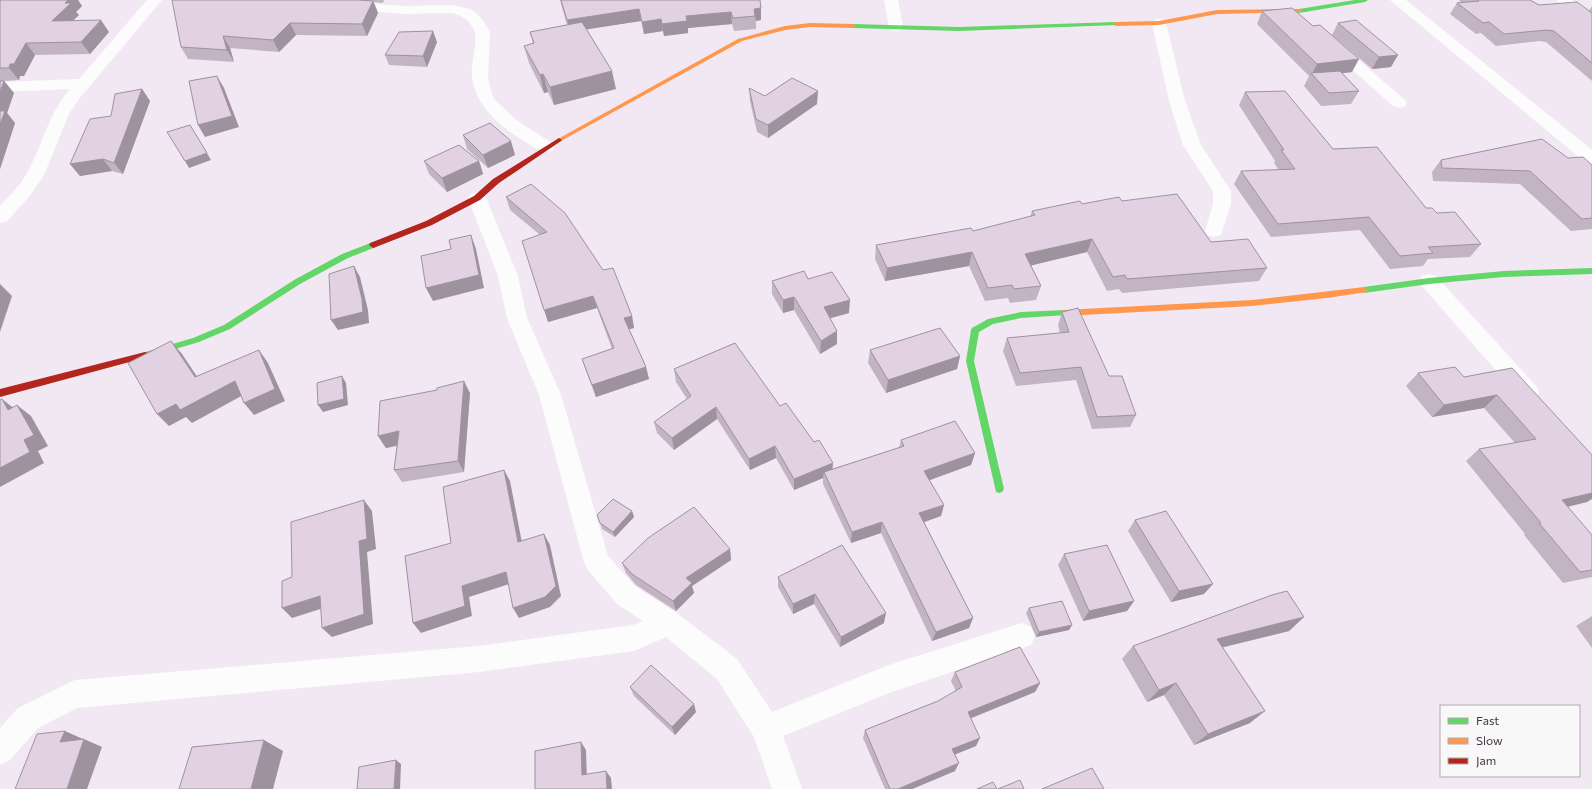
<svg xmlns="http://www.w3.org/2000/svg" width="1592" height="789" font-family="Commissioner,sans-serif">
<style>
.lines{fill:none;stroke-linecap:round;stroke-linejoin:round}
.street{fill:#fdfcfd;fill-rule:evenodd}
.fast{fill:#63d668;fill-rule:evenodd}
.slow{fill:#ff974d;fill-rule:evenodd}
.jam{fill:#b3261e;fill-rule:evenodd}
.wall{fill:#c2b4c3}
.shaded-wall{fill:#9e929f}
.building{fill:#e1d1e3;stroke:#9e929f}
</style>
<rect width="100%" height="100%" fill="#f2e8f4"/>
<g class="lines">
<g class="street">
<path d="M147,0H162L79,99L69,114L44,175L29,197L7,221L0,223V206C9,196 19,187 26,175C42,147 48,114 70,89L0,92V82L79,79Z"/>
<polygon points="884,0 898,0 903,27 901,30 896,31 891,30 889,27"/>
<polygon points="1390,0 1406,0 1592,150 1592,164 1586,163"/>
<polygon points="1556,0 1572,0 1592,15 1592,26 1587,25"/>
<path d="M364,3L402,6L452,5L470,9L476,13L484,22L490,32L488,77L491,92L495,100L516,120L552,143L555,147L552,151C540,154 530,144 519,138C495,122 470,100 472,68C473,56 477,44 475,32C471,22 463,15 452,13L402,14L359,10L357,7L359,4Z"/>
<polygon points="1159,19 1164,20 1166,23 1185,101 1201,145 1231,191 1231,204 1221,235 1214,237 1207,235 1205,231 1213,204 1213,191 1183,145 1169,101 1152,23 1154,20"/>
<polygon points="1334,41 1339,43 1405,100 1407,103 1405,106 1399,108 1393,106 1329,49 1326,46 1329,43"/>
<polygon points="477,192 483,194 486,198 518,276 527,318 561,395 608,556 635,586 678,614 737,659 772,712 889,665 1022,623 1031,627 1035,636 1031,645 889,693 783,736 802,789 772,789 754,737 717,679 666,637 634,651 479,672 77,708 38,728 10,760 0,765 0,728 18,708 75,680 479,646 633,625 643,621 617,604 588,570 584,562 539,395 507,318 498,276 468,198 471,194"/>
<polygon points="1429,274 1436,276 1536,386 1539,392 1536,398 1528,401 1520,398 1422,286 1419,281 1422,276"/>
</g>
<g class="fast">
<polygon points="1355,0 1368,0 1365,2 1299,13 1296,11 1299,9"/>
<polygon points="1116,22 1118,23 1118,25 959,31 853,28 850,26 853,24 959,27"/>
<polygon points="373,242 377,245 376,247 348,258 300,284 230,329 199,342 145,358 141,355 142,353 193,338 224,325 294,280 342,254"/>
<polygon points="1592,268 1592,274 1504,277 1429,284 1364,293 1360,290 1364,287 1429,278 1504,271"/>
<polygon points="1064,310 1068,313 1067,315 1021,318 993,324 979,332 974,361 1004,489 1002,492 999,493 996,492 966,361 971,330 972,328 988,319 1021,312"/>
</g>
<g class="slow">
<polygon points="1299,9 1301,10 1301,12 1217,14 1159,25 1116,26 1113,24 1116,22 1159,21 1217,10"/>
<polygon points="810,23 853,24 856,26 853,28 810,27 785,30 742,41 561,141 559,142 556,140 738,39 785,26"/>
<polygon points="1364,287 1368,290 1367,292 1327,298 1252,306 1064,316 1060,313 1064,310 1252,300"/>
</g>
<g class="jam">
<polygon points="559,138 562,140 561,141 499,183 480,200 432,225 376,247 373,248 369,245 370,243 426,221 474,196 493,179"/>
<polygon points="145,352 148,353 149,355 148,357 0,397 0,389"/>
</g>
</g>
<g class="wall">
<polygon points="0,0 78,0 82,6 76,12 79,15 73,20 109,32 90,54 35,55 24,76 20,76 19,80 4,81 14,93 7,113 15,123 0,169"/>
<polygon points="172,0 384,0 383,3 374,2 378,13 367,36 296,35 279,52 230,48 234,62 188,59 181,47"/>
<polygon points="560,0 760,0 761,20 756,21 756,29 734,31 732,24 688,28 688,33 664,36 663,31 644,34 641,21 586,29 616,89 554,105 548,92 544,93 529,63 524,46 533,44 530,32 567,25"/>
<polygon points="1459,0 1530,0 1539,5 1589,11 1592,6 1592,81 1546,42 1539,41 1496,46 1481,33 1476,34 1450,14 1457,3 1461,2"/>
<polygon points="1262,11 1352,72 1342,73 1359,91 1351,104 1321,106 1304,86 1309,76 1257,24"/>
<polygon points="1338,23 1391,67 1372,69 1332,35"/>
<polygon points="437,42 427,67 389,65 385,55"/>
<polygon points="749,88 765,96 817,104 768,138 757,132 750,101"/>
<polygon points="142,89 150,101 123,174 112,171 80,176 70,164 111,116"/>
<polygon points="1245,92 1333,149 1426,208 1437,213 1481,244 1470,257 1428,259 1423,266 1390,269 1360,230 1271,237 1234,184 1241,171 1279,170 1274,163 1275,161 1239,105"/>
<polygon points="463,135 515,155 488,168 467,149"/>
<polygon points="1568,158 1592,165 1592,229 1571,231 1520,184 1433,181 1432,172 1441,160"/>
<polygon points="424,161 479,161 483,174 447,192 429,174"/>
<polygon points="531,184 632,316 634,328 629,329 646,367 649,379 596,397 586,371 582,359 612,349 597,308 548,322 539,234 510,210 506,197"/>
<polygon points="1122,201 1267,268 1259,281 1122,293 1119,289 1107,291 1087,252 1031,265 1041,286 1036,300 1010,303 1008,298 985,301 969,266 885,281 875,259 876,245 973,231 1030,217 1032,211 1082,204"/>
<polygon points="808,279 849,313 830,318 837,331 837,344 820,354 794,310 783,313 772,294 772,281"/>
<polygon points="1062,312 1136,415 1130,427 1092,429 1076,380 1016,386 1003,351 1007,338 1060,333 1058,325"/>
<polygon points="870,350 960,356 957,369 886,393 868,363"/>
<polygon points="1512,368 1587,502 1567,507 1592,535 1592,577 1563,583 1524,535 1525,534 1466,461 1479,449 1515,443 1484,408 1432,417 1406,386 1418,373 1464,377"/>
<polygon points="674,369 780,406 832,469 899,448 901,440 975,453 971,465 929,480 944,505 941,516 924,522 973,618 969,628 932,641 881,533 851,543 823,484 823,478 794,490 776,458 750,470 717,419 674,450 657,433 654,422 687,399 676,382"/>
<polygon points="470,393 464,472 402,482 394,470 397,445 386,448 378,436"/>
<polygon points="632,511 634,517 615,537 602,529 600,523"/>
<polygon points="1135,520 1204,594 1171,602 1128,531"/>
<polygon points="730,549 731,560 692,586 694,593 676,611 636,585 626,573 622,563"/>
<polygon points="1064,554 1134,601 1127,611 1083,621 1058,565"/>
<polygon points="778,577 884,623 840,647 814,604 793,614 778,587"/>
<polygon points="1029,608 1072,625 1069,630 1036,637 1026,613"/>
<polygon points="1592,616 1592,648 1576,626"/>
<polygon points="1304,617 1289,631 1222,647 1250,723 1194,745 1164,695 1147,702 1122,659 1133,646"/>
<polygon points="955,672 1040,683 1035,692 971,718 976,746 955,754 955,771 912,789 885,789 863,738 865,730 938,701 956,691 951,681"/>
<polygon points="630,687 696,712 675,735 634,696"/>
</g>
<g class="shaded-wall">
<polygon points="68,0 78,0 82,6 76,12 79,15 60,33 52,21 65,3"/>
<polygon points="373,1 378,13 367,36 362,24"/>
<polygon points="761,8 761,20 756,21 755,16 754,9"/>
<polygon points="639,9 641,21 570,32 567,20"/>
<polygon points="731,12 732,24 688,28 688,33 664,36 662,24 686,16"/>
<polygon points="661,19 663,31 644,34 642,22"/>
<polygon points="101,20 109,32 90,54 81,42"/>
<polygon points="290,23 296,35 279,52 273,40"/>
<polygon points="433,31 437,42 427,67 423,56"/>
<polygon points="223,36 230,48 234,62 227,50"/>
<polygon points="26,43 35,55 24,76 20,76 19,80 9,68 10,64"/>
<polygon points="1398,55 1391,67 1372,69 1379,57"/>
<polygon points="1359,59 1352,72 1314,77 1312,74 1317,64"/>
<polygon points="612,71 616,89 554,105 550,87"/>
<polygon points="543,74 548,92 544,93 540,75"/>
<polygon points="217,76 224,88 239,127 205,137 198,125"/>
<polygon points="4,81 14,93 7,113 15,123 0,169 0,92"/>
<polygon points="142,89 150,101 123,174 114,163"/>
<polygon points="818,91 817,104 768,138 768,125"/>
<polygon points="190,125 211,160 189,168 185,161"/>
<polygon points="511,141 515,155 488,168 483,155"/>
<polygon points="103,159 112,171 80,176 70,164"/>
<polygon points="479,161 483,174 447,192 442,178"/>
<polygon points="471,235 476,249 484,288 433,301 426,288"/>
<polygon points="1092,239 1087,252 1021,268 1025,254"/>
<polygon points="972,252 969,266 885,281 887,268"/>
<polygon points="354,266 360,277 368,310 369,323 338,330 331,320"/>
<polygon points="0,284 12,296 0,332"/>
<polygon points="593,296 597,308 548,322 544,310"/>
<polygon points="794,297 794,310 783,313 783,300"/>
<polygon points="850,300 849,313 824,320 824,307"/>
<polygon points="632,316 634,328 627,330 624,318"/>
<polygon points="837,331 837,344 820,354 821,341"/>
<polygon points="171,341 182,354 206,390 195,377"/>
<polygon points="259,350 268,363 285,401 254,415 244,403"/>
<polygon points="960,356 957,369 886,393 888,380"/>
<polygon points="646,367 649,379 596,397 592,385"/>
<polygon points="342,376 346,383 348,405 323,412 318,405"/>
<polygon points="235,381 245,394 192,423 186,417 169,426 157,414 176,404"/>
<polygon points="464,381 470,393 464,472 458,461"/>
<polygon points="1497,395 1484,408 1432,417 1444,405"/>
<polygon points="2,399 16,410 8,410"/>
<polygon points="17,405 31,416 48,446 38,451 44,463 0,487 0,468 24,440"/>
<polygon points="716,407 717,419 674,450 672,438"/>
<polygon points="399,431 406,444 386,448 378,436"/>
<polygon points="775,446 776,458 750,470 749,459"/>
<polygon points="975,453 971,465 922,483 924,471"/>
<polygon points="833,463 832,474 824,472 823,478 794,490 794,479"/>
<polygon points="504,470 510,481 524,553 518,542"/>
<polygon points="1592,493 1592,499 1587,502 1546,512 1562,500"/>
<polygon points="364,500 372,511 376,549 367,552 373,624 332,637 322,628"/>
<polygon points="944,505 941,516 916,525 919,513"/>
<polygon points="632,511 634,517 615,537 613,532"/>
<polygon points="882,522 881,533 851,543 852,532"/>
<polygon points="544,534 550,545 561,596 550,607 519,618 513,608"/>
<polygon points="730,549 731,560 692,586 694,593 676,611 673,601 686,578"/>
<polygon points="506,572 512,583 469,597 472,616 421,633 413,623 462,586"/>
<polygon points="1213,584 1204,594 1171,602 1179,591"/>
<polygon points="815,594 814,604 793,614 793,604"/>
<polygon points="320,596 330,606 292,618 282,608"/>
<polygon points="1134,601 1127,611 1083,621 1089,611"/>
<polygon points="886,613 884,623 840,647 841,637"/>
<polygon points="1304,617 1289,631 1204,652 1217,639"/>
<polygon points="973,618 969,628 932,641 936,632"/>
<polygon points="1072,625 1069,630 1036,637 1039,632"/>
<polygon points="1040,683 1035,692 964,721 968,712"/>
<polygon points="1176,683 1164,695 1147,702 1159,690"/>
<polygon points="694,704 696,712 675,735 672,727"/>
<polygon points="1265,711 1250,723 1194,745 1208,734"/>
<polygon points="65,731 83,739 78,750 60,742"/>
<polygon points="980,738 976,746 949,757 952,749"/>
<polygon points="84,739 102,747 87,789 67,789"/>
<polygon points="264,740 283,751 273,789 251,789"/>
<polygon points="581,742 586,750 587,783 582,775"/>
<polygon points="396,760 401,764 400,789 394,789"/>
<polygon points="959,763 955,771 912,789 898,789"/>
<polygon points="606,771 611,778 612,789 607,789"/>
</g>
<g class="building">
<polygon points="0,0 68,0 65,3 71,3 52,21 101,20 81,42 26,43 14,64 10,64 9,68 0,68"/>
<polygon points="172,0 358,0 373,1 362,24 290,23 273,40 223,36 227,50 181,47"/>
<polygon points="561,0 760,0 761,8 754,9 755,16 733,18 731,12 686,16 687,21 662,24 661,19 642,22 639,9 567,20"/>
<polygon points="1478,0 1530,0 1539,5 1577,2 1592,13 1592,63 1554,31 1547,30 1504,34 1489,22 1483,23 1457,3 1479,1"/>
<polygon points="1292,8 1313,26 1320,25 1359,59 1317,64 1262,11"/>
<polygon points="1356,20 1398,55 1379,57 1338,23"/>
<polygon points="582,22 612,71 550,87 543,74 540,75 524,46 534,43 530,32"/>
<polygon points="433,31 423,56 385,55 399,32"/>
<polygon points="1340,71 1359,91 1329,93 1311,73"/>
<polygon points="217,76 232,116 198,125 189,81"/>
<polygon points="792,78 818,91 768,125 756,119 749,88 765,96"/>
<polygon points="0,81 4,81 0,92"/>
<polygon points="142,89 114,163 103,159 70,164 90,119 111,116 115,94"/>
<polygon points="1285,91 1333,149 1377,147 1426,208 1432,208 1437,213 1455,212 1481,244 1428,247 1433,253 1400,256 1369,217 1278,224 1241,171 1295,169 1281,150 1284,150 1245,92"/>
<polygon points="0,111 5,111 0,124"/>
<polygon points="490,123 511,141 483,155 463,135"/>
<polygon points="190,125 207,153 185,161 167,132"/>
<polygon points="1542,139 1568,158 1583,157 1592,165 1592,218 1582,219 1530,171 1442,168 1441,160"/>
<polygon points="459,145 479,161 442,178 424,161"/>
<polygon points="531,184 565,213 603,270 613,268 632,316 624,318 646,367 592,385 582,359 614,348 593,296 544,310 522,241 547,232 506,197"/>
<polygon points="1177,194 1211,242 1248,239 1267,268 1127,279 1125,275 1113,277 1092,239 1025,254 1041,286 1014,289 1012,285 988,288 972,252 887,268 876,245 971,228 973,231 1035,215 1032,211 1080,201 1082,204 1119,197 1122,201"/>
<polygon points="471,235 479,275 426,288 421,256 451,249 449,240"/>
<polygon points="354,266 362,299 363,312 331,320 329,274"/>
<polygon points="804,271 808,279 832,272 850,300 824,307 837,331 821,341 794,297 783,300 772,281"/>
<polygon points="1078,308 1109,376 1122,376 1136,415 1097,417 1081,367 1020,373 1007,338 1069,332 1062,312"/>
<polygon points="940,328 960,356 888,380 870,350"/>
<polygon points="171,341 195,377 259,350 275,389 244,403 235,381 180,410 176,404 157,414 128,363"/>
<polygon points="735,343 780,406 786,403 814,442 819,440 833,463 794,479 775,446 749,459 716,407 672,438 654,422 691,396 674,369"/>
<polygon points="1455,367 1464,377 1512,368 1592,455 1592,493 1562,500 1592,535 1592,570 1580,572 1539,523 1541,523 1479,449 1536,439 1497,395 1444,405 1418,373"/>
<polygon points="342,376 344,399 318,405 317,383"/>
<polygon points="464,381 458,461 394,470 399,431 378,436 380,401 437,390 437,388"/>
<polygon points="2,399 8,410 17,405 34,435 24,440 30,452 0,468 0,400"/>
<polygon points="955,421 975,453 924,471 944,505 919,513 973,618 936,632 882,522 852,532 824,472 904,446 901,440"/>
<polygon points="504,470 518,542 544,534 556,586 545,597 513,608 506,572 462,586 465,606 413,623 405,556 451,543 443,487"/>
<polygon points="613,499 632,511 613,532 600,523 597,515"/>
<polygon points="364,500 367,539 359,541 364,614 322,628 320,596 282,608 282,581 292,577 291,522"/>
<polygon points="694,507 730,549 686,578 692,583 673,601 632,574 622,563 648,538"/>
<polygon points="1166,511 1213,584 1179,591 1135,520"/>
<polygon points="842,545 886,613 841,637 815,594 793,604 778,577"/>
<polygon points="1107,545 1134,601 1089,611 1064,554"/>
<polygon points="1287,591 1304,617 1217,639 1265,711 1208,734 1176,683 1159,690 1133,646 1272,595"/>
<polygon points="1062,601 1072,625 1039,632 1029,608"/>
<polygon points="1020,647 1040,683 968,712 980,738 952,749 959,763 898,789 890,789 865,730 938,701 962,687 955,672"/>
<polygon points="651,665 694,704 672,727 630,687"/>
<polygon points="65,731 60,742 84,739 67,789 15,789 37,734"/>
<polygon points="264,740 251,789 179,789 192,747"/>
<polygon points="581,742 582,775 606,771 607,789 535,789 535,751"/>
<polygon points="396,760 394,789 357,789 359,767"/>
<polygon points="1092,768 1104,789 1042,789"/>
<polygon points="1020,780 1024,789 998,789"/>
<polygon points="993,782 997,789 977,789"/>
</g>
<rect x="1440" y="705" width="140" height="72" fill="#f8f8f8" stroke="#b0a9b1"/>
<rect x="1448" y="718" width="20" height="6" fill="#63d668" stroke="#b0a9b1"/>
<text x="1476" y="725" font-size="12" fill="#453347">Fast</text>
<rect x="1448" y="738" width="20" height="6" fill="#ff974d" stroke="#b0a9b1"/>
<text x="1476" y="745" font-size="12" fill="#453347">Slow</text>
<rect x="1448" y="758" width="20" height="6" fill="#b3261e" stroke="#b0a9b1"/>
<text x="1476" y="765" font-size="12" fill="#453347">Jam</text>
</svg>
